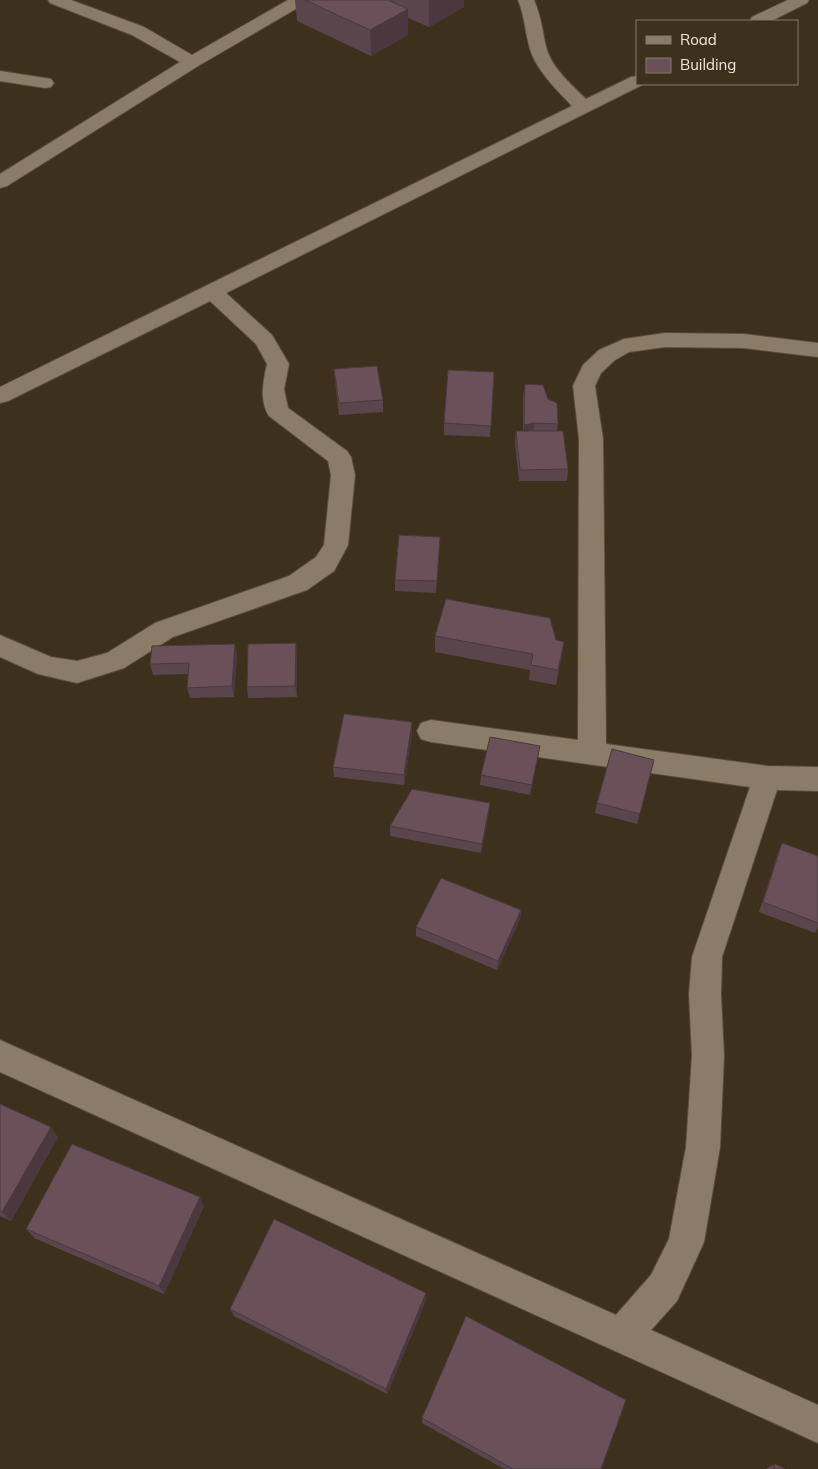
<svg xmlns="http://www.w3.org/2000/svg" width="818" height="1469" font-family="Mulish,sans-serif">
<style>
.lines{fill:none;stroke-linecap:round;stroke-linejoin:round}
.minor-casing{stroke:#594e3d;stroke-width:2}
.minor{fill:#8b7c67;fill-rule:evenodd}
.wall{fill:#5b454d}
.shaded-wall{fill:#4a383e}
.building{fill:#6a5059;stroke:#4a383e}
</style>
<rect width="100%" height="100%" fill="#3d301d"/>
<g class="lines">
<g class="minor-casing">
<g id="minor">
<polygon points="48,0 71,0 144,27 192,55 288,0 308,0 306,3 198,66 7,186 0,188 0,174 180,62 132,35 50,3"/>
<path d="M518,0H534C542,18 542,32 547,50C553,69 572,85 586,99L631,77L637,76V84H644L226,293L272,335L289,364L284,389L288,408L347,451L351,457L355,475L348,545L334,571L307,590L173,637L124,668L77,683L38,674L0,657V635L51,657L77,661L107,653L155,623L289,576L316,557L324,545L331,475L328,461L269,416C259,400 263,382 267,364L256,344L210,301L8,401L0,403V387L572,106C558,91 536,70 530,49C525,32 525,17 518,0Z"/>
<polygon points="788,0 809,0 807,3 771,21 750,21 752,17"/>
<polygon points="0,71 45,78 51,79 54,83 51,87 45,88 0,81"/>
<polygon points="665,333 744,334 818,343 818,357 744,348 665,347 629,352 615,360 601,373 595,386 603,439 606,744 768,766 818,767 818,791 777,790 722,957 721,994 724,1056 720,1147 704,1242 677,1301 651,1330 818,1405 818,1443 0,1072 0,1040 616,1315 651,1275 669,1239 686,1147 692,1056 689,994 692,957 750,787 431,742 421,739 417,731 421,723 431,720 578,740 579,439 573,386 583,365 599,350 624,339"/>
</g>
</g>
<use href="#minor" class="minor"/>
</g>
<g class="wall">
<polygon points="295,0 464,0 464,7 429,27 408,18 408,35 371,56 297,21"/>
<polygon points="334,369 383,400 383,412 339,415 335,381"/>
<polygon points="494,372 490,437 444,435 444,423"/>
<polygon points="525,384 558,424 557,431 568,469 567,481 519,481 515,443 516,431 523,431 523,396"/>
<polygon points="440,537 436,593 395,591 395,580"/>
<polygon points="435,636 556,640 564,642 556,685 529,680 530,670 435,652"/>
<polygon points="297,654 297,697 248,698 247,687"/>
<polygon points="237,655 234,697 190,698 187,688 188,674 153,675 150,664"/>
<polygon points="412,722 412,732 404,785 334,777 333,767"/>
<polygon points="538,756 530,795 480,785 481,775"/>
<polygon points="654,760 637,824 595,813 597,803"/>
<polygon points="489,813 481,853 390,836 390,826"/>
<polygon points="782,843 818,856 818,927 815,933 759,912 778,853"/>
<polygon points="521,910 520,919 497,970 416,936 416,927"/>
<polygon points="0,1104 58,1137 11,1221 0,1216"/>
<polygon points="204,1206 164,1294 34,1238 26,1229"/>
<polygon points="426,1300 387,1394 234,1316 230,1309"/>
<polygon points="422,1418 601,1469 504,1469 422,1423"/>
<polygon points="775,1464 785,1469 766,1469 767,1468"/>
</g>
<g class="shaded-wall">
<polygon points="431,0 464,0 464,7 429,27 429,1"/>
<polygon points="408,9 408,35 371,56 370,30"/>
<polygon points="534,423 533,435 523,437 524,425"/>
<polygon points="564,642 562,657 556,685 558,670"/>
<polygon points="296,643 297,654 297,697 295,686"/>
<polygon points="235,644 237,655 234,697 232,686"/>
<polygon points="412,722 412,732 404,785 404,775"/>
<polygon points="490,803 489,813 481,853 482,844"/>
<polygon points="521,910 520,919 497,970 498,961"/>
<polygon points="51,1127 58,1137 11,1221 2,1212"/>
<polygon points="200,1197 204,1206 164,1294 159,1286"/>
<polygon points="426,1293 426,1300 387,1394 386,1389"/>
</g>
<g class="building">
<polygon points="305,0 388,0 408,9 370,30"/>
<polygon points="377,366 383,400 339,403 334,369"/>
<polygon points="448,370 494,372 491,426 444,423"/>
<polygon points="525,384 543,385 548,399 557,403 558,424 534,423 524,425"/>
<polygon points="516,431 563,431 568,469 520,470"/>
<polygon points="399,535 440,537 437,581 395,580"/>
<polygon points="446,599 550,618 556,640 564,642 558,670 531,665 533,654 435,636"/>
<polygon points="296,643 295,686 247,687 248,644"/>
<polygon points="235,644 232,686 187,688 189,663 150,664 152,646"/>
<polygon points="344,714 412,722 404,775 333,767"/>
<polygon points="490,737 540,746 532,785 481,775"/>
<polygon points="612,749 654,760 640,814 597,803"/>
<polygon points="412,789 490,803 482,844 390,826"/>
<polygon points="782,843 818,856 818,923 763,902"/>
<polygon points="441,878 521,910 498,961 416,927"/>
<polygon points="0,1104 51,1127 2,1212 0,1211"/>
<polygon points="72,1144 200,1197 159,1286 26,1229"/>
<polygon points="274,1219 426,1293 386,1389 230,1309"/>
<polygon points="466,1316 626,1400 601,1469 513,1469 422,1418"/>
<polygon points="775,1464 785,1469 774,1469"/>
</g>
<rect x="636" y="20" width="162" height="65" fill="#3d301d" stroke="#847969"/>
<rect x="646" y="36" width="25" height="8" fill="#8b7c67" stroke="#847969"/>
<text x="680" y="45" font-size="15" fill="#efe7db">Road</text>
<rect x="646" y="58" width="25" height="15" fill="#6a5059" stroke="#847969"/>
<text x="680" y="70" font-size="15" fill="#efe7db">Building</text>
</svg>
